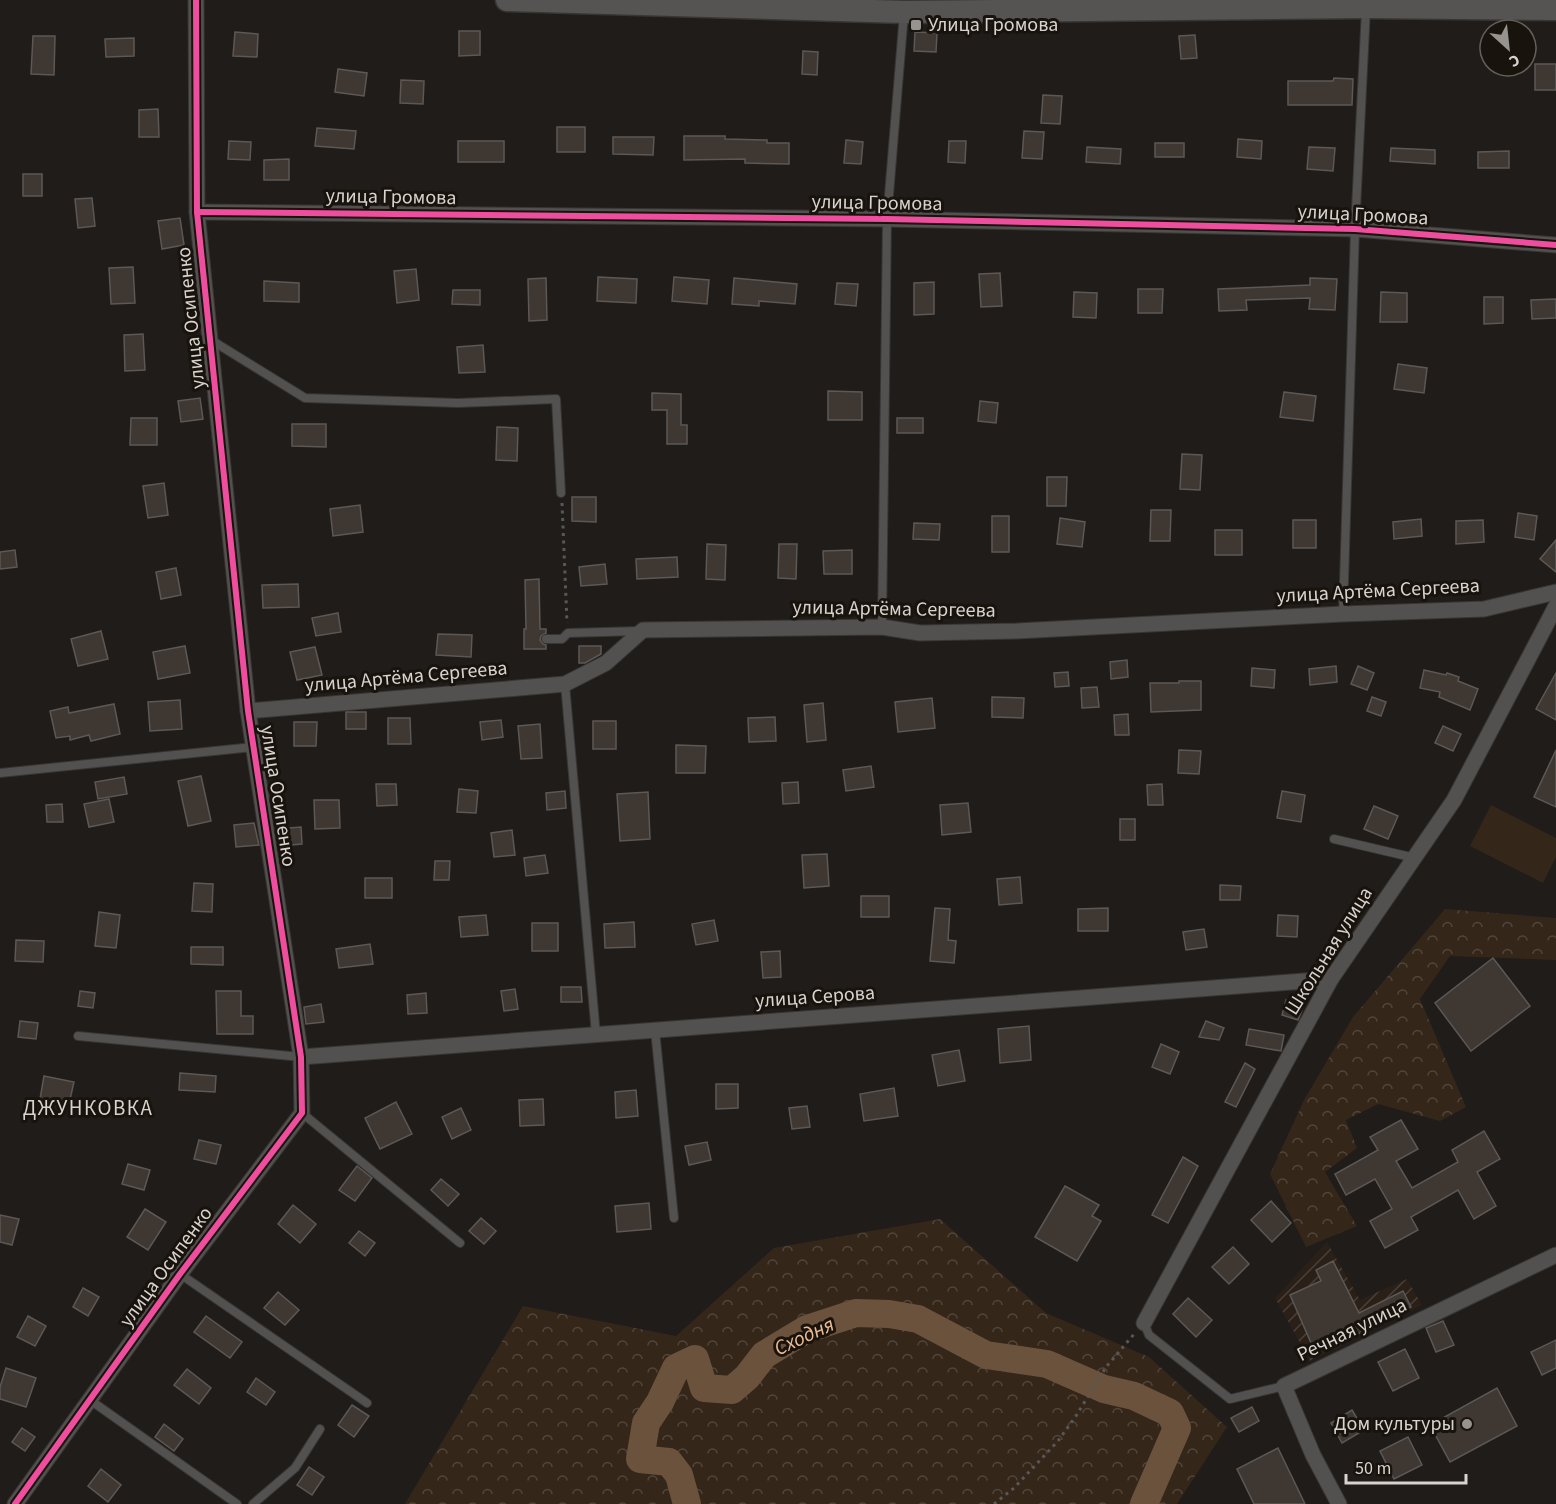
<svg xmlns="http://www.w3.org/2000/svg" width="1556" height="1504" font-family="'Source Sans 3',sans-serif">
<style>
.industrial{fill:url(#industrial-furrows)}
.forest{fill:url(#forest-crowns)}
.pitch{fill:#35261a}
.lines{fill:none;stroke-linecap:round;stroke-linejoin:round}
.river{stroke:#6b523c;stroke-width:28}
.building{fill:#3e3732;stroke:#5c5856;stroke-width:1.5}
.lane-casing{stroke:#383633;stroke-width:10}
.street-casing{stroke:#383633;stroke-width:17}
.secondary-casing{stroke:#383633;stroke-width:25}
.path{stroke:#5a5857;stroke-width:3;stroke-dasharray:3 4.5;stroke-linecap:butt}
.lane{stroke:#525150;stroke-width:8}
.street{stroke:#525150;stroke-width:15}
.secondary{stroke:#555453;stroke-width:22}
.cycleway-casing{stroke:#19130d;stroke-width:10}
.cycleway{stroke:#ef4d9e;stroke-width:6}
.poi-dot{fill:#97938f;stroke:#19130d;stroke-width:2}
.labels{text-anchor:middle;dominant-baseline:central;stroke-width:6;stroke-linejoin:round;paint-order:stroke}
.poi-label{font-size:20px;fill:#d8d3cf;stroke:#19130d;text-anchor:start}
.street-label{font-size:20px;fill:#d8d3cf;stroke:#19130d}
.neighbourhood-label{font-size:21px;letter-spacing:1.5px;fill:#d8d3cf;stroke:#19130d}
.water-label{font-size:21px;font-style:italic;fill:#edbb91;stroke:#19130d}
</style>
<defs>
<pattern id="industrial-furrows" width="10" height="10" patternUnits="userSpaceOnUse" patternTransform="scale(1.5)"><rect width="10" height="10" fill="#2b2018"/><path d="M-1 1l2-2M0 10L10 0M9 11l2-2" fill="none" stroke="#494039"/></pattern>
<pattern id="forest-crowns" width="20" height="18" patternUnits="userSpaceOnUse" patternTransform="scale(1.5)"><rect width="20" height="18" fill="#35261a"/><path d="M2 6a3 3 0 1 1 6 0M12 15a3 3 0 1 1 6 0" fill="none" stroke="#52453a"/></pattern>
</defs>
<rect width="100%" height="100%" fill="#1f1c19"/>
<polygon class="industrial" points="1327,1242 1360,1300 1407,1279 1422,1305 1310,1361 1275,1298"/>
<g class="forest">
<polygon points="1445,909 1556,918 1556,960 1450,956 1420,999 1466,1107 1440,1121 1378,1104 1346,1120 1357,1148 1325,1172 1357,1226 1306,1247 1270,1174 1304,1100 1353,1017"/>
<polygon points="940,1219 1046,1313 1149,1357 1227,1427 1177,1504 405,1504 523,1306 676,1336 774,1248"/>
</g>
<polygon class="pitch" points="1491,805 1556,838 1556,857 1543,883 1470,846"/>
<g class="lines">
<polyline class="river" points="687,1504 679,1475 669,1462 640,1459 646,1423 660,1402 676,1368 695,1359 704,1388 732,1390 747,1377 764,1355 807,1329 856,1313 889,1314 918,1319 986,1355 1047,1364 1104,1389 1134,1396 1170,1413 1177,1428 1144,1504"/>
</g>
<g class="building">
<polygon points="459,31 480,31 480,55 459,56"/>
<polygon points="235,32 258,34 257,57 233,56"/>
<polygon points="915,32 937,33 936,52 914,51"/>
<polygon points="1195,35 1197,58 1181,59 1179,36"/>
<polygon points="33,36 55,36 54,75 31,74"/>
<polygon points="134,38 134,56 106,57 105,39"/>
<polygon points="803,51 818,52 817,75 802,74"/>
<rect x="1535" y="64" width="21" height="26"/>
<polygon points="338,69 367,73 364,96 335,92"/>
<polygon points="1334,78 1353,79 1352,105 1288,105 1288,81 1333,81"/>
<polygon points="401,80 424,81 423,104 400,103"/>
<polygon points="1043,95 1062,96 1060,124 1041,123"/>
<polygon points="158,109 159,137 139,137 139,110"/>
<rect x="557" y="127" width="28" height="25"/>
<polygon points="317,128 356,131 354,149 315,146"/>
<polygon points="1024,131 1044,132 1042,159 1022,158"/>
<polygon points="684,136 725,136 725,139 767,140 767,143 789,143 789,164 745,163 745,159 684,160"/>
<polygon points="613,137 654,137 653,155 613,154"/>
<polygon points="1238,139 1262,141 1261,159 1237,157"/>
<polygon points="846,140 863,142 861,164 844,163"/>
<polygon points="229,141 251,142 250,160 228,159"/>
<rect x="458" y="141" width="46" height="21"/>
<polygon points="949,141 966,141 965,163 948,162"/>
<rect x="1155" y="143" width="29" height="14"/>
<polygon points="1087,147 1121,149 1120,164 1086,162"/>
<polygon points="1309,147 1335,148 1333,171 1307,169"/>
<polygon points="1391,148 1435,150 1435,164 1390,161"/>
<polygon points="1509,151 1509,168 1478,168 1478,152"/>
<polygon points="289,159 289,180 264,180 264,160"/>
<rect x="23" y="174" width="19" height="22"/>
<polygon points="92,198 95,226 78,228 75,199"/>
<polygon points="180,218 184,245 162,249 158,221"/>
<polygon points="133,267 135,303 111,304 109,268"/>
<polygon points="416,269 419,300 397,303 394,271"/>
<polygon points="1000,273 1002,306 981,307 979,274"/>
<polygon points="598,277 637,279 636,303 597,301"/>
<polygon points="674,277 709,280 707,304 672,301"/>
<polygon points="546,278 547,320 529,321 528,279"/>
<polygon points="734,278 797,284 795,304 759,301 759,306 732,304"/>
<polygon points="1310,278 1337,279 1335,310 1309,309 1310,298 1246,300 1247,310 1219,311 1218,289 1310,285"/>
<polygon points="264,281 299,283 299,302 264,301"/>
<polygon points="934,282 934,314 914,315 914,283"/>
<polygon points="837,283 858,284 856,306 835,304"/>
<polygon points="1138,289 1163,289 1162,313 1138,313"/>
<polygon points="453,290 480,290 480,305 452,304"/>
<polygon points="1074,292 1097,293 1096,318 1073,317"/>
<polygon points="1381,292 1407,293 1407,322 1380,322"/>
<polygon points="1484,297 1503,297 1503,323 1484,324"/>
<polygon points="1556,299 1556,318 1532,319 1531,300"/>
<polygon points="143,334 145,370 125,371 124,335"/>
<polygon points="483,345 485,372 459,373 457,347"/>
<polygon points="1398,364 1427,368 1424,393 1394,389"/>
<polygon points="828,391 862,392 862,420 828,420"/>
<polygon points="1284,392 1316,396 1313,421 1280,417"/>
<polygon points="652,393 681,394 681,425 687,425 687,444 667,444 667,410 652,410"/>
<polygon points="200,398 203,419 181,422 178,401"/>
<polygon points="980,401 998,403 996,423 978,421"/>
<polygon points="131,418 157,418 157,445 130,445"/>
<rect x="897" y="418" width="26" height="15"/>
<polygon points="292,424 326,424 326,447 292,446"/>
<polygon points="497,427 518,428 517,461 496,460"/>
<polygon points="1182,454 1202,455 1200,490 1180,489"/>
<polygon points="1047,477 1067,477 1066,506 1047,506"/>
<polygon points="164,483 168,515 148,518 143,486"/>
<polygon points="572,497 596,497 596,522 572,521"/>
<polygon points="360,505 363,532 333,536 330,509"/>
<polygon points="1151,510 1171,510 1170,541 1150,541"/>
<polygon points="1518,513 1537,516 1534,540 1515,537"/>
<rect x="992" y="516" width="17" height="36"/>
<polygon points="1060,518 1085,522 1082,547 1057,544"/>
<polygon points="1421,519 1422,536 1394,539 1393,522"/>
<rect x="1293" y="520" width="23" height="28"/>
<polygon points="1483,520 1484,542 1456,544 1456,521"/>
<polygon points="914,523 940,524 939,540 913,539"/>
<rect x="1215" y="530" width="27" height="25"/>
<polygon points="1556,540 1556,572 1540,559"/>
<polygon points="707,544 726,545 725,580 706,579"/>
<polygon points="779,544 797,544 796,579 778,578"/>
<polygon points="15,550 17,567 0,569 0,552"/>
<polygon points="852,550 852,574 824,574 823,551"/>
<polygon points="677,557 678,577 637,579 636,559"/>
<polygon points="605,564 607,584 581,586 579,567"/>
<polygon points="176,568 181,595 161,599 156,572"/>
<polygon points="539,579 540,629 546,629 546,633 541,636 540,640 543,644 546,645 546,649 524,649 524,629 526,629 525,580"/>
<polygon points="298,584 299,607 263,608 262,585"/>
<polygon points="338,613 341,632 316,636 312,618"/>
<polygon points="101,631 108,659 78,666 71,639"/>
<polygon points="438,634 472,635 471,657 436,655"/>
<polygon points="185,646 190,673 158,679 153,652"/>
<polygon points="579,646 601,646 601,654 585,663 579,663"/>
<polygon points="315,647 322,675 297,680 290,652"/>
<polygon points="1127,660 1128,677 1111,679 1110,662"/>
<polygon points="1336,666 1337,682 1310,685 1309,669"/>
<polygon points="1358,666 1374,673 1367,690 1351,684"/>
<polygon points="1252,668 1275,670 1274,688 1251,686"/>
<polygon points="1424,670 1446,675 1447,673 1459,677 1458,681 1478,689 1470,710 1439,697 1440,692 1420,688"/>
<polygon points="1068,672 1069,686 1055,687 1054,673"/>
<polygon points="1556,673 1556,720 1536,709"/>
<polygon points="1179,681 1201,681 1201,710 1151,712 1150,683 1179,683"/>
<polygon points="1097,687 1099,707 1082,708 1081,688"/>
<polygon points="992,697 1024,698 1023,718 992,717"/>
<polygon points="1372,697 1386,702 1381,716 1367,711"/>
<polygon points="932,698 935,728 898,732 895,702"/>
<polygon points="180,700 182,729 150,731 148,702"/>
<polygon points="823,703 826,740 807,742 804,705"/>
<polygon points="114,704 120,734 91,741 89,735 70,740 70,736 56,738 50,711 68,707 69,713"/>
<rect x="346" y="712" width="20" height="17"/>
<polygon points="1128,714 1129,735 1115,735 1114,715"/>
<polygon points="775,717 776,741 749,742 748,718"/>
<polygon points="388,718 410,718 411,744 388,744"/>
<polygon points="501,720 503,737 482,740 480,722"/>
<rect x="593" y="721" width="23" height="28"/>
<polygon points="294,722 317,722 316,746 294,746"/>
<polygon points="540,724 542,758 521,759 518,726"/>
<polygon points="1443,726 1461,734 1453,751 1435,743"/>
<polygon points="676,745 706,746 705,773 676,773"/>
<polygon points="1179,750 1201,751 1199,774 1178,773"/>
<polygon points="1556,750 1556,807 1534,797"/>
<polygon points="871,766 874,787 846,791 843,770"/>
<polygon points="201,776 211,821 188,826 178,781"/>
<polygon points="124,777 127,794 98,799 95,782"/>
<polygon points="798,782 799,803 783,804 782,783"/>
<polygon points="376,784 396,784 397,805 377,806"/>
<polygon points="1162,784 1163,805 1148,805 1147,785"/>
<polygon points="459,789 478,791 476,813 457,812"/>
<polygon points="565,791 566,808 547,810 546,793"/>
<polygon points="1282,791 1305,795 1301,822 1277,818"/>
<polygon points="648,792 650,839 620,841 617,794"/>
<polygon points="109,799 114,822 89,827 84,804"/>
<polygon points="314,800 339,800 340,828 315,829"/>
<polygon points="968,803 971,832 942,835 940,805"/>
<polygon points="62,804 63,822 47,822 46,805"/>
<polygon points="1374,806 1398,816 1388,839 1364,829"/>
<rect x="1120" y="819" width="15" height="21"/>
<polygon points="254,823 259,845 236,847 234,825"/>
<polygon points="301,827 302,844 279,846 276,829"/>
<polygon points="512,830 515,855 494,857 491,833"/>
<polygon points="827,854 829,886 804,888 802,855"/>
<polygon points="545,855 548,873 526,876 524,858"/>
<polygon points="435,861 450,861 449,880 434,880"/>
<polygon points="1020,877 1022,903 999,905 997,879"/>
<rect x="365" y="878" width="27" height="20"/>
<polygon points="194,883 213,884 212,912 192,911"/>
<polygon points="1220,885 1241,886 1240,900 1220,900"/>
<rect x="861" y="896" width="28" height="21"/>
<polygon points="935,908 950,909 948,940 956,941 954,963 930,961"/>
<polygon points="1108,908 1108,931 1078,931 1078,909"/>
<polygon points="99,912 120,915 116,948 95,946"/>
<polygon points="486,915 488,935 461,937 459,917"/>
<polygon points="1278,915 1298,916 1297,937 1277,936"/>
<polygon points="714,920 718,941 696,945 692,924"/>
<polygon points="634,922 635,947 605,948 604,924"/>
<rect x="532" y="923" width="26" height="28"/>
<polygon points="1204,929 1207,947 1186,950 1183,932"/>
<polygon points="16,940 44,941 43,962 15,961"/>
<polygon points="370,944 373,964 339,968 336,949"/>
<polygon points="191,947 223,947 223,965 191,964"/>
<polygon points="780,951 781,977 763,978 761,952"/>
<polygon points="1493,958 1530,1006 1471,1051 1435,1003"/>
<polygon points="561,987 581,987 582,1002 561,1002"/>
<polygon points="515,989 518,1009 504,1011 501,991"/>
<polygon points="80,991 95,993 93,1008 78,1006"/>
<polygon points="216,991 241,991 241,1016 253,1016 253,1034 217,1034"/>
<polygon points="426,993 427,1013 408,1014 407,995"/>
<polygon points="1286,1000 1304,1005 1298,1020 1282,1015"/>
<polygon points="321,1004 324,1022 306,1024 304,1007"/>
<polygon points="20,1021 38,1023 36,1039 18,1037"/>
<polygon points="1206,1021 1224,1028 1219,1040 1199,1037"/>
<polygon points="1029,1026 1031,1060 1000,1063 998,1029"/>
<polygon points="1249,1029 1284,1035 1281,1051 1246,1045"/>
<polygon points="1161,1044 1179,1052 1170,1074 1152,1067"/>
<polygon points="959,1050 965,1081 938,1086 932,1055"/>
<polygon points="1245,1063 1255,1069 1236,1107 1225,1102"/>
<polygon points="180,1073 216,1076 215,1092 179,1090"/>
<polygon points="44,1076 74,1082 69,1104 40,1099"/>
<polygon points="716,1084 738,1084 738,1108 716,1109"/>
<polygon points="894,1088 898,1116 864,1121 860,1094"/>
<polygon points="636,1090 638,1116 616,1118 615,1092"/>
<polygon points="543,1099 544,1125 520,1126 519,1100"/>
<polygon points="396,1102 412,1134 380,1149 365,1118"/>
<polygon points="807,1106 810,1127 792,1129 789,1108"/>
<polygon points="461,1108 471,1130 452,1139 442,1117"/>
<polygon points="1401,1120 1418,1149 1396,1161 1412,1188 1458,1162 1452,1150 1484,1131 1500,1159 1477,1172 1496,1206 1474,1219 1458,1190 1411,1217 1418,1230 1385,1248 1370,1221 1392,1209 1375,1179 1346,1195 1335,1174 1378,1150 1370,1137"/>
<polygon points="199,1140 221,1145 216,1164 194,1159"/>
<polygon points="707,1142 711,1160 689,1165 685,1146"/>
<polygon points="1183,1157 1198,1166 1168,1223 1152,1215"/>
<polygon points="128,1164 150,1170 144,1190 122,1184"/>
<polygon points="357,1166 372,1178 355,1201 339,1190"/>
<polygon points="441,1179 459,1194 448,1206 431,1190"/>
<polygon points="1065,1186 1099,1205 1092,1216 1101,1221 1077,1261 1035,1237"/>
<polygon points="1271,1201 1291,1223 1272,1242 1251,1220"/>
<polygon points="649,1203 651,1229 617,1232 615,1206"/>
<polygon points="293,1205 316,1224 300,1243 278,1224"/>
<polygon points="145,1209 166,1222 148,1250 127,1237"/>
<polygon points="0,1215 19,1219 12,1245 0,1242"/>
<polygon points="481,1218 496,1231 484,1244 469,1231"/>
<polygon points="359,1231 375,1243 365,1256 349,1243"/>
<polygon points="1233,1247 1249,1264 1229,1284 1212,1267"/>
<polygon points="1333,1261 1359,1313 1403,1291 1411,1307 1350,1338 1349,1336 1315,1352 1290,1295 1321,1281 1316,1270"/>
<polygon points="83,1288 99,1297 88,1316 73,1307"/>
<polygon points="278,1292 299,1310 285,1325 264,1308"/>
<polygon points="1188,1298 1212,1320 1196,1337 1173,1314"/>
<polygon points="28,1316 46,1326 35,1346 17,1337"/>
<polygon points="206,1316 242,1342 230,1358 194,1332"/>
<polygon points="1443,1321 1454,1345 1436,1352 1426,1328"/>
<polygon points="1556,1340 1556,1368 1542,1375 1531,1352"/>
<polygon points="1405,1349 1419,1378 1393,1391 1378,1362"/>
<polygon points="6,1368 36,1378 26,1407 0,1399 0,1387"/>
<polygon points="187,1369 211,1388 199,1404 174,1385"/>
<polygon points="256,1378 275,1392 266,1405 247,1392"/>
<polygon points="1497,1388 1517,1426 1450,1462 1430,1425"/>
<polygon points="352,1405 369,1416 354,1437 338,1425"/>
<polygon points="1252,1407 1259,1421 1239,1432 1231,1418"/>
<polygon points="1352,1410 1364,1430 1342,1443 1331,1423"/>
<polygon points="164,1424 183,1439 174,1451 155,1437"/>
<polygon points="22,1428 35,1437 25,1451 12,1442"/>
<polygon points="1408,1437 1422,1465 1394,1479 1380,1451"/>
<polygon points="1278,1448 1305,1504 1254,1504 1237,1469"/>
<polygon points="309,1467 324,1477 312,1495 297,1485"/>
<polygon points="101,1469 121,1485 108,1502 88,1486"/>
</g>
<g class="lines">
<g class="lane-casing">
<g id="lane">
<polyline points="211,340 305,398 458,403 556,399 561,493"/>
<polyline points="1343,614 1355,229 1366,9"/>
<polyline points="882,627 887,219 904,13"/>
<polyline points="546,639 562,639 568,633 639,631"/>
<polyline points="565,684 596,1035"/>
<polyline points="0,773 253,747"/>
<polyline points="1334,839 1415,858"/>
<polyline points="655,1030 674,1218"/>
<polyline points="78,1036 301,1057"/>
<polyline points="302,1113 460,1243"/>
<polyline points="180,1274 367,1403"/>
<polyline points="1144,1323 1149,1335 1230,1399 1284,1386"/>
<polyline points="90,1400 237,1504"/>
<polyline points="253,1504 295,1468 320,1429"/>
</g>
</g>
<g class="street-casing">
<g id="street">
<polyline points="197,212 887,219 1355,229 1556,245"/>
<polyline points="248,711 565,684 606,663 643,630 882,627 920,633 1017,631 1343,614 1484,609 1556,592"/>
<polyline points="301,1057 1331,979"/>
<polyline points="1144,1323 1331,979 1454,800 1556,606"/>
<polyline points="15,1504 180,1274 302,1113 301,1057 248,711 197,212 196,0"/>
<polyline points="1339,1504 1313,1455 1284,1386 1556,1255"/>
</g>
</g>
<g class="secondary-casing">
<polyline id="secondary" points="507,0 905,12 1366,7 1556,9"/>
</g>
<g class="path">
<polyline points="562,503 567,623"/>
<polyline points="994,1504 1014,1488 1058,1441 1076,1416 1106,1367 1135,1333"/>
</g>
<use href="#lane" class="lane"/>
<use href="#street" class="street"/>
<use href="#secondary" class="secondary"/>
<g class="cycleway-casing">
<g id="cycleway">
<polyline points="197,212 887,219 1355,229 1556,245"/>
<polyline points="15,1504 180,1274 302,1113 301,1057 248,711 197,212 196,0"/>
</g>
</g>
<use href="#cycleway" class="cycleway"/>
</g>
<g class="poi-dot">
<rect x="910" y="19" width="12" height="12" rx="3"/>
<circle cx="1467" cy="1424" r="6"/>
</g>
<g class="labels">
<g class="poi-label">
<text x="928" y="25">Улица Громова</text>
<text x="1455" y="1424" text-anchor="end">Дом культуры</text>
</g>
<g class="street-label">
<text transform="translate(391 197) rotate(1)">улица Громова</text>
<text transform="translate(877 203) rotate(1)">улица Громова</text>
<text transform="translate(1363 215) rotate(3)">улица Громова</text>
<text transform="translate(191 318) rotate(-96)">улица Осипенко</text>
<text transform="translate(1378 591) rotate(-3)">улица Артёма Сергеева</text>
<text transform="translate(894 609) rotate(1)">улица Артёма Сергеева</text>
<text transform="translate(406 677) rotate(-5)">улица Артёма Сергеева</text>
<text transform="translate(278 796) rotate(81)">улица Осипенко</text>
<text transform="translate(1329 951) rotate(-58)">Школьная улица</text>
<text transform="translate(815 997) rotate(-4)">улица Серова</text>
<text transform="translate(166 1267) rotate(-54)">улица Осипенко</text>
<text transform="translate(1352 1330) rotate(-26)">Речная улица</text>
</g>
<g class="neighbourhood-label">
<text x="88" y="1108">ДЖУНКОВКА</text>
</g>
<g class="water-label">
<text transform="translate(804 1336) rotate(-25)">Сходня</text>
</g>
</g>
<g transform="translate(1508 48) rotate(153)"><circle r="28" fill="#19130d" stroke="#65605b" stroke-width="1.5"/>
<path d="M0-4.5L10 22L0 15L-10 22Z" fill="#97938f"/>
<text y="-9" font-size="16" font-weight="bold" text-anchor="middle" fill="#d8d3cf">С</text>
</g>
<path d="M1346 1474v9h120v-9" fill="none" stroke="#d8d3cf" stroke-width="3"/>
<text x="1355" y="1474" font-size="18" fill="#d8d3cf" stroke="#19130d" stroke-width="4.5" paint-order="stroke">50 m</text>
</svg>
